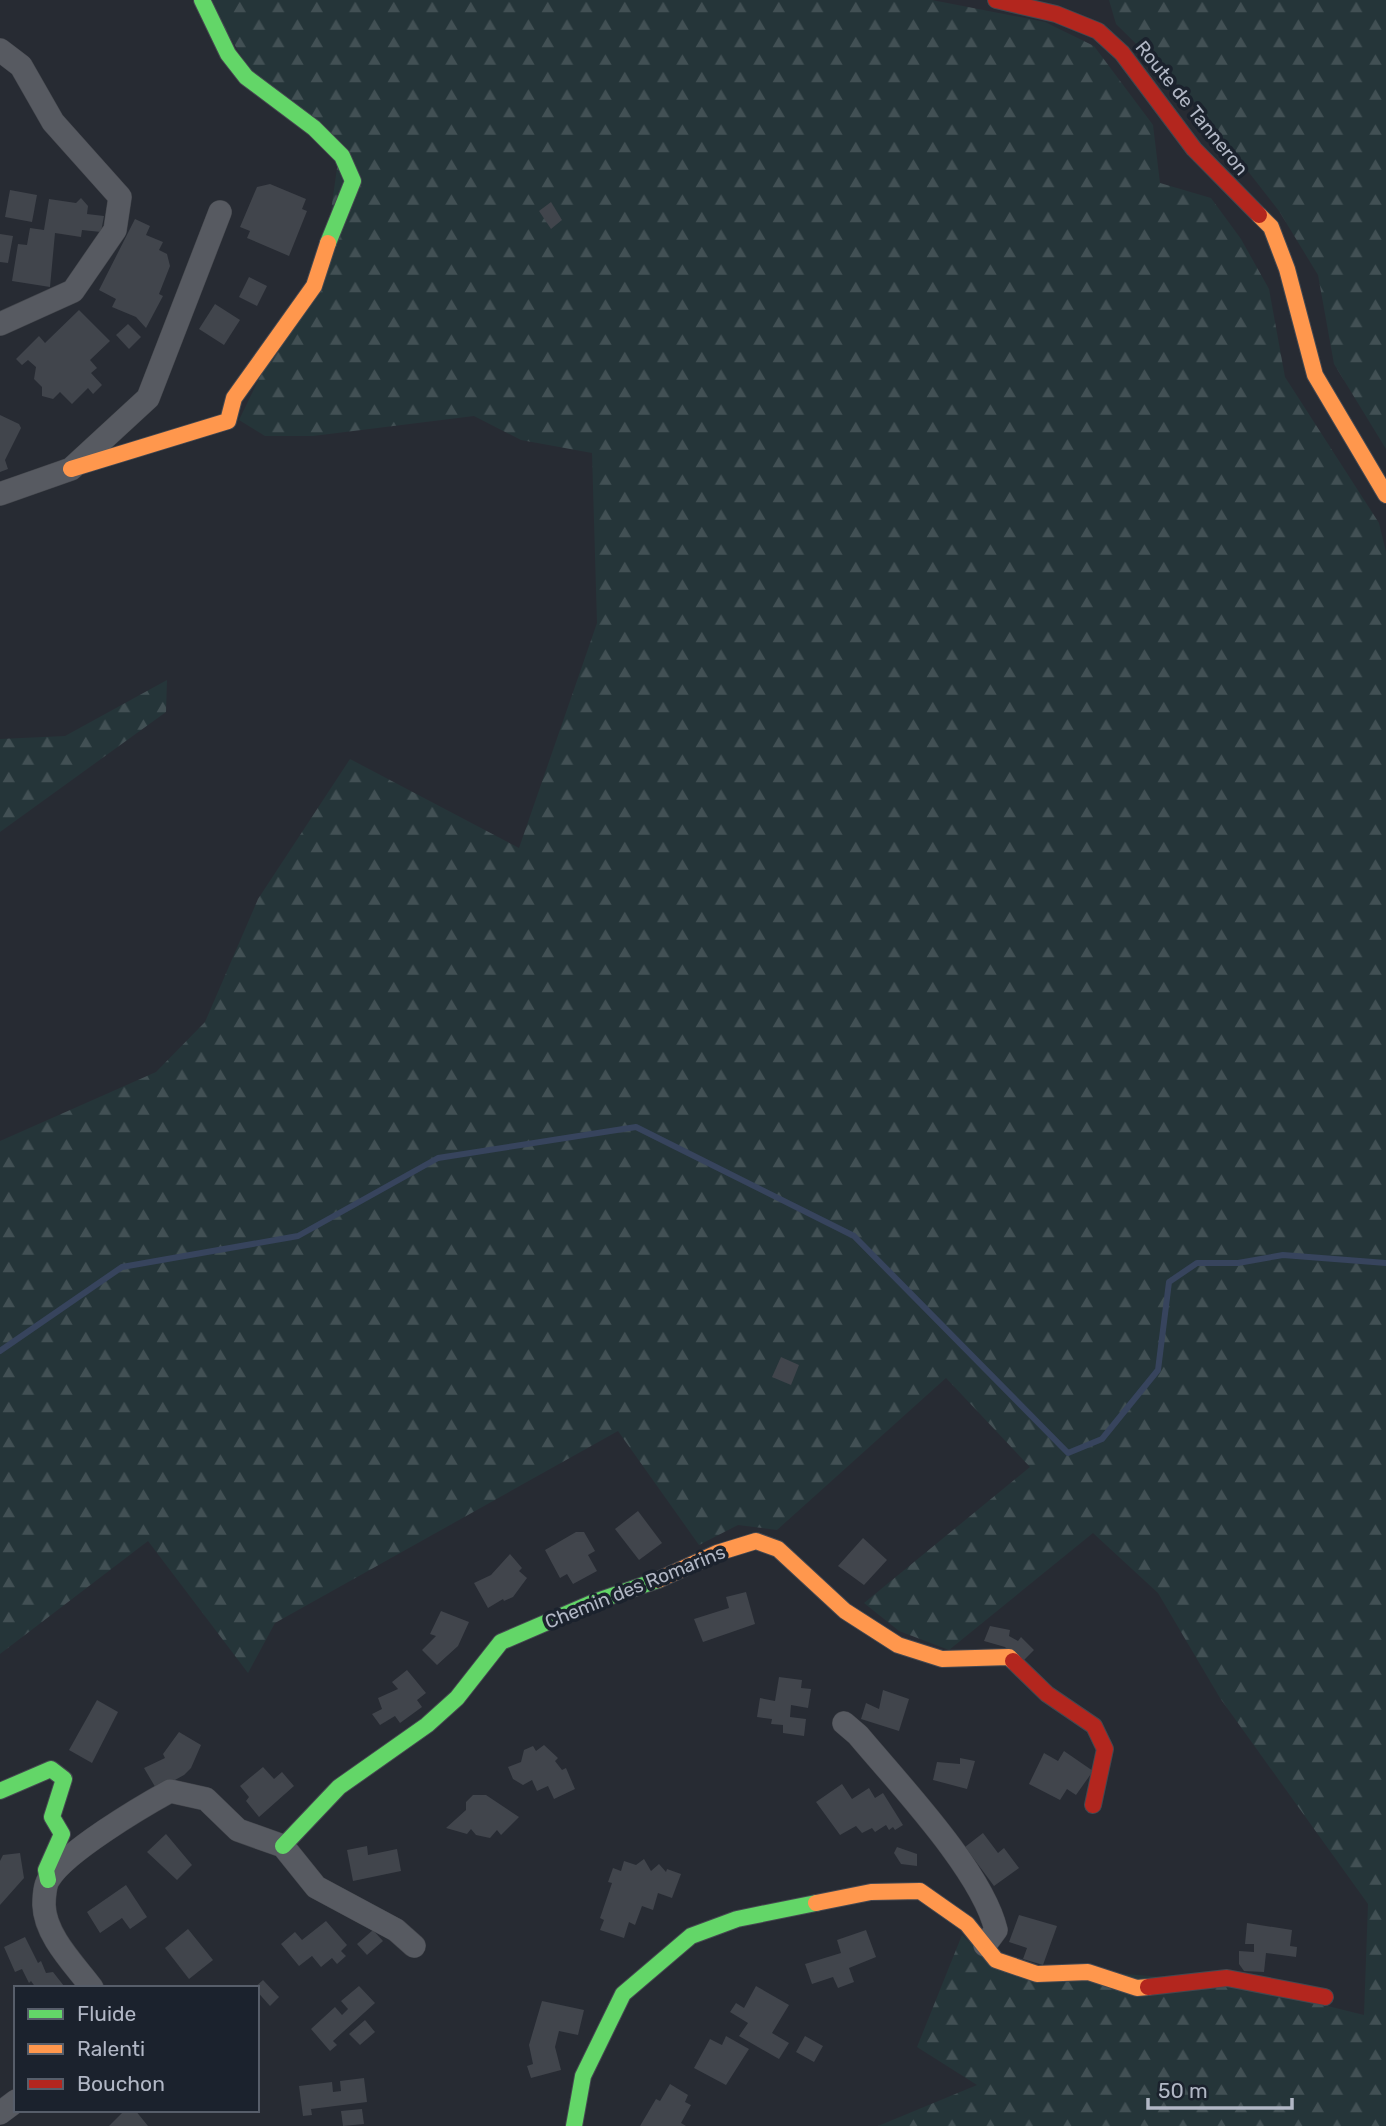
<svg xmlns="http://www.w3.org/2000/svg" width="1386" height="2126" font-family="Rubik,sans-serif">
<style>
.forest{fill:url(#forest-firs)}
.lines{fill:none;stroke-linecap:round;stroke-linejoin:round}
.stream{stroke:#37445d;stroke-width:6}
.building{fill:#41454c}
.street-casing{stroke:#43464c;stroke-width:24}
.fast-casing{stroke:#454850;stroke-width:18}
.slow-casing{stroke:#454850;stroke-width:18}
.jam-casing{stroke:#454850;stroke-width:18}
.street{stroke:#575a61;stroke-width:23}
.fast{stroke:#63d668;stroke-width:16}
.slow{stroke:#ff974d;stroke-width:16}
.jam{stroke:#b3261e;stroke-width:16}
.labels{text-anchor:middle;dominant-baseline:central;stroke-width:7;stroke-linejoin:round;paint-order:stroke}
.street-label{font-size:19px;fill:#b1b7c5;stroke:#1b222d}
</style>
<defs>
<pattern id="forest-firs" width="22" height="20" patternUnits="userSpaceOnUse" patternTransform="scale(1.75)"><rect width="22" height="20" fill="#253539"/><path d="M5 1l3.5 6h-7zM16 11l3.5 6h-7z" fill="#425054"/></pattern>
</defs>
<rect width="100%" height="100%" fill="#272b33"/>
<g class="forest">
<polygon points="207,0 932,0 1045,22 1094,46 1153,125 1160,183 1211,198 1241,239 1269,289 1285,377 1379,523 1386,552 1386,2126 878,2126 977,2085 917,2047 962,1935 991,1963 1234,1983 1364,2015 1368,1904 1220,1698 1158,1593 1093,1533 949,1650 899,1631 864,1603 1030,1467 946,1378 777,1530 738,1525 699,1545 618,1431 275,1623 248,1673 148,1541 0,1654 0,1141 156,1072 205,1022 258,899 350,759 519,848 597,623 592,453 521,440 474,416 313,436 265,436 239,420 305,284 330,218 338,161 250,70"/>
<polygon points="1109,0 1386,0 1386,449 1334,364 1318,275 1279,211 1190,97 1116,24"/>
<polygon points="167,680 166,712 0,832 0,739 65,736"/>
</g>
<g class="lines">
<polyline class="stream" points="0,1351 122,1267 298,1236 438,1158 636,1127 854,1236 1068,1453 1102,1439 1158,1370 1169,1282 1197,1263 1238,1263 1283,1255 1386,1263"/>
</g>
<g class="building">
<polygon points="270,184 306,199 302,209 307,211 289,256 247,238 250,231 240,227 257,187"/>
<polygon points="10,190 37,195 32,222 5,217"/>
<polygon points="81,198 88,206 87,214 104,216 101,232 82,230 81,237 55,233 50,287 12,281 18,244 27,245 30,228 44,230 49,199 76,203"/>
<polygon points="551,202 562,220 551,229 539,211"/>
<polygon points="135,219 150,226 146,235 163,242 159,250 167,254 170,266 159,294 163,296 146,328 136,317 112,307 116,299 99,290"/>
<polygon points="0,234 13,236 8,263 0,262"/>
<polygon points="249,277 267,286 257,306 239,297"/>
<polygon points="215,304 240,320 224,345 199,329"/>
<polygon points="79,310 110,341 90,360 97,368 91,373 102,385 93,394 88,388 72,404 60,392 53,399 42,396 42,387 34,379 36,367 28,360 22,365 16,359 39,336 45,343"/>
<polygon points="128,324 141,337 129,349 116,335"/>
<polygon points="0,415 19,424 21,428 5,460 8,469 0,472"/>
<polygon points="781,1357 799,1365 791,1385 772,1377"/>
<polygon points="638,1511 662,1543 639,1560 615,1529"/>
<polygon points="576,1532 584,1532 595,1551 588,1555 597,1571 573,1584 567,1574 560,1578 545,1550"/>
<polygon points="863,1538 887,1560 864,1585 838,1566"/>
<polygon points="510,1554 522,1568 519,1571 527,1578 513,1597 504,1601 503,1599 488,1608 474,1583 491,1575"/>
<polygon points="746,1592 755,1624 703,1642 694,1619 729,1608 726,1597"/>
<polygon points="441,1611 469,1622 458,1646 437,1665 422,1650 436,1636 430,1634"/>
<polygon points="990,1626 1010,1630 1009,1636 1018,1641 1021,1637 1034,1650 1020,1664 1005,1647 984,1641"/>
<polygon points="407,1670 426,1693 417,1700 422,1707 400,1723 395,1716 380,1725 372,1714 382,1709 378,1698 398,1689 392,1682"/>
<polygon points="779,1677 802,1680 801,1688 811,1689 808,1708 791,1705 790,1717 806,1719 804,1736 783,1733 783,1725 771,1724 772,1719 757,1717 760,1698 775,1701"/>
<polygon points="883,1690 909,1699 899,1731 861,1719 866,1703 879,1709"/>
<polygon points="97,1700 118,1712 92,1763 69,1750"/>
<polygon points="179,1732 201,1745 191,1768 184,1775 157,1790 144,1768 165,1758 163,1754"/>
<polygon points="544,1745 558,1758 555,1761 562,1770 566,1768 575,1789 554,1799 548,1786 537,1791 532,1780 523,1785 513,1779 508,1767 521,1762 524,1750 533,1746 536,1751"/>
<polygon points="1064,1751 1093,1771 1076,1795 1067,1789 1060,1800 1029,1784 1044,1753 1058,1761"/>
<polygon points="960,1758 975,1761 967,1789 933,1780 937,1762 960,1764"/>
<polygon points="263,1767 274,1779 282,1772 294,1786 259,1817 246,1801 249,1797 240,1786"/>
<polygon points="842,1784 852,1799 869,1788 875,1798 883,1793 903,1825 895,1830 893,1827 889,1830 886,1825 875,1832 872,1828 862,1833 856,1826 840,1835 816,1802"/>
<polygon points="473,1795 486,1795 519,1817 501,1835 497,1830 490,1838 476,1835 471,1829 467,1834 446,1828 466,1810 466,1802"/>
<polygon points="983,1833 998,1853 1004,1848 1019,1868 994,1886 965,1847"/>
<polygon points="166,1834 192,1865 177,1880 147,1852"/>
<polygon points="367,1846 368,1855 397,1849 401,1871 353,1881 347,1850"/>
<polygon points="897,1847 917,1854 917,1866 901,1864 894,1853"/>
<polygon points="20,1853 24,1878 0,1905 0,1861 3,1855"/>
<polygon points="644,1859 651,1871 659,1864 666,1872 667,1869 681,1874 672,1898 658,1893 653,1910 642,1906 635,1925 629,1922 624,1938 600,1930 604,1920 600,1918 612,1883 608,1882 613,1868 621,1871 624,1861 636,1865"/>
<polygon points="126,1885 147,1917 130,1929 122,1918 100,1933 87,1912"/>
<polygon points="1019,1915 1057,1926 1043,1965 1023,1959 1027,1948 1009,1942"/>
<polygon points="326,1921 347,1945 341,1951 346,1956 337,1964 332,1958 321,1967 312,1956 299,1966 281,1944 295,1932 302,1940"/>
<polygon points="1247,1923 1292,1930 1290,1946 1297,1947 1296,1957 1266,1953 1264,1972 1244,1971 1239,1964 1239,1951 1254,1952 1254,1944 1245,1944"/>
<polygon points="188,1929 213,1960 189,1979 165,1948"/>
<polygon points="373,1930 383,1941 367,1955 357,1944"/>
<polygon points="866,1930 876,1957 849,1968 854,1982 838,1988 833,1977 812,1984 805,1964 841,1953 837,1940"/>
<polygon points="25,1937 38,1963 41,1961 46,1973 53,1972 64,1986 36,1988 31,1981 29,1983 22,1969 15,1972 4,1947"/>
<polygon points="263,1980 279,1997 270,2006 254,1988"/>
<polygon points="359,1986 375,2003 333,2041 337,2045 330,2051 311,2029 335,2007 342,2015 348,2009 341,2001"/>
<polygon points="756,1986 789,2005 772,2033 789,2043 779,2059 739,2036 748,2023 730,2012 736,2003 744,2008"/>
<polygon points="542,2001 584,2010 578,2035 559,2031 555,2047 561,2070 531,2078 527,2066 533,2064 529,2045"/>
<polygon points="365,2020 375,2032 360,2045 349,2034"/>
<polygon points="726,2036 749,2049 726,2085 694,2068 710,2039 722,2045"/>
<polygon points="805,2036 823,2046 814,2062 796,2052"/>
<polygon points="364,2078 367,2102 311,2109 312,2115 303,2116 299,2086 332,2082 333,2092 341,2091 340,2081"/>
<polygon points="670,2084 688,2095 685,2102 691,2105 681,2123 686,2126 640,2126 656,2099 660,2101"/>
<polygon points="362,2109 364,2124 343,2126 341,2111"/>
<polygon points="125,2110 135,2110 148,2126 109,2126"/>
</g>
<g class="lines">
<g class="street-casing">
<g id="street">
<polyline points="0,50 21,66 53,122 120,197 115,230 73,291 0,324"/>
<polyline points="0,494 71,469 148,398 220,212"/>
<path d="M844,1723L858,1735C899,1784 982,1871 996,1930L985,1945"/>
<path d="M92,1988C75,1965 45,1936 44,1905C44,1899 45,1884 49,1879C65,1852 141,1807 170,1791L206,1799L238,1830L283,1846L316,1887L396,1930L414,1946"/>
<polyline points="0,2113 16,2101"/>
</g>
</g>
<g class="fast-casing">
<g id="fast">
<polyline points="202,0 228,54 246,77 314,128 342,156 353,181 328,243"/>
<polyline points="0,1791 51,1769 64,1779 52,1817 62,1834 46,1870 48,1880"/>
<polyline points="283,1846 339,1787 427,1725 457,1698 501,1642 594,1602 658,1580"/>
<polyline points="574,2126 583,2076 623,1994 691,1936 737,1919 816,1903"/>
</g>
</g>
<g class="slow-casing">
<g id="slow">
<polyline points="1259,215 1271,227 1287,269 1315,375 1386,495"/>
<polyline points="71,469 228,421 234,398 314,286 328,243"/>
<polyline points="658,1580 717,1553 756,1541 778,1549 845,1611 898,1645 942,1659 1009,1657 1013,1661"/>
<polyline points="816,1903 871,1892 920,1891 967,1924 996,1960 1037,1974 1088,1972 1137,1988 1148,1987"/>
</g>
</g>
<g class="jam-casing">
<g id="jam">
<polyline points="996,0 1056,14 1098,31 1122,53 1194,149 1259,215"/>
<polyline points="1013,1661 1047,1694 1094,1726 1105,1749 1093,1805"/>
<polyline points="1148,1987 1227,1978 1325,1997"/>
</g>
</g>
<use href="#street" class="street"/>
<use href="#fast" class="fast"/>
<use href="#slow" class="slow"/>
<use href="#jam" class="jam"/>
</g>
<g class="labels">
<g class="street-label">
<text transform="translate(1192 108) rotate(51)">Route de Tanneron</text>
<text transform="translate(635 1587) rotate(-22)">Chemin des Romarins</text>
</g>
</g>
<rect x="14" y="1986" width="245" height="126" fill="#1b222d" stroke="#575e6a" stroke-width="2"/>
<rect x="28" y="2009" width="35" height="10" fill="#63d668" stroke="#575e6a" stroke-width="2"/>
<text x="77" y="2021" font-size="21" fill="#b1b7c5">Fluide</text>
<rect x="28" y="2044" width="35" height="10" fill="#ff974d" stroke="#575e6a" stroke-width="2"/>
<text x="77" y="2056" font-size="21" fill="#b1b7c5">Ralenti</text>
<rect x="28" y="2079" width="35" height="10" fill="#b3261e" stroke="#575e6a" stroke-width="2"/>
<text x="77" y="2091" font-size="21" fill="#b1b7c5">Bouchon</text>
<path d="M1148 2098v10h144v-10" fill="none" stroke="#b1b7c5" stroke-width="3.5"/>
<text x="1158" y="2098" font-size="21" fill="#b1b7c5" stroke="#1b222d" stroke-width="5" paint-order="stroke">50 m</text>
</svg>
